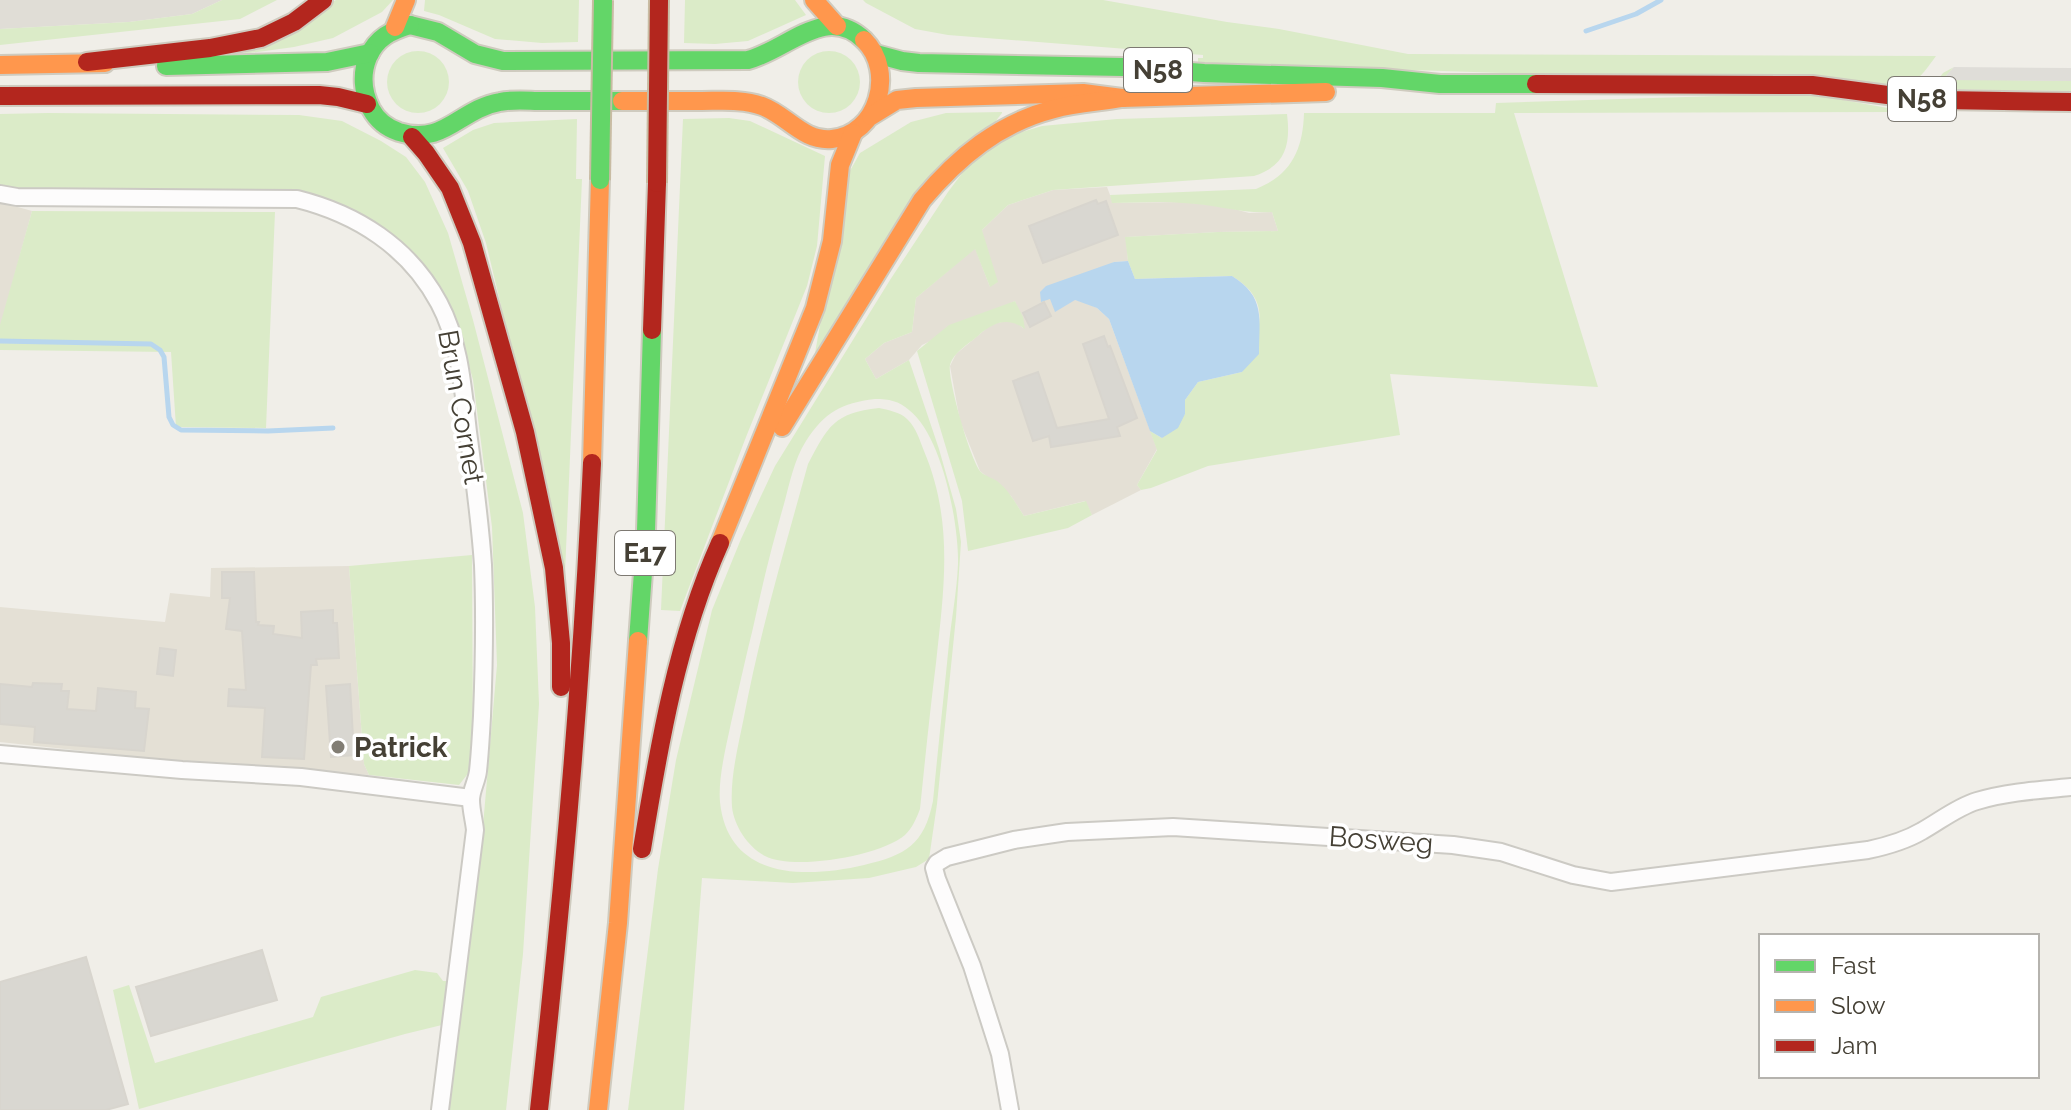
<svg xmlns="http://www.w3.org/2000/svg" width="2071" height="1110" font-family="Raleway,sans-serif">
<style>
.residential{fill:#e4e0d5}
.industrial{fill:#e0ddd6}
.green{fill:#dbebc8;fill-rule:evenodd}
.parking{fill:#dfddd8}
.water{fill:#b8d6ee}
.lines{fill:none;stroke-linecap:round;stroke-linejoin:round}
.stream{stroke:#b8d6ee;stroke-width:5}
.building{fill:#d9d7d1;stroke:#d8d5ce;stroke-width:2}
.street-casing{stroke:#cccac4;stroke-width:20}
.fast-casing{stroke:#cfcbbf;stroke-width:22}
.slow-casing{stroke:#cfcbbf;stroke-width:22}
.jam-casing{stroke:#cfcbbf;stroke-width:22}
.street{stroke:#fdfcfc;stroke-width:16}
.fast{stroke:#63d668;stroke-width:18}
.slow{stroke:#ff974d;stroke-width:18}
.jam{stroke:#b3261e;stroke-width:18}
.fast-bridge-casing{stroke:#c8bca3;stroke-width:22;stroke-linecap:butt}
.jam-bridge-casing{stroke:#c8bca3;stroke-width:22;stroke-linecap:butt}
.fast-bridge{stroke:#63d668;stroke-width:18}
.jam-bridge{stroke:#b3261e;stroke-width:18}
.poi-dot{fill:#817d74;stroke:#fff;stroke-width:3}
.labels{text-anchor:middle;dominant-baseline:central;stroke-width:7;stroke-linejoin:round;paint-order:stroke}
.shield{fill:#fff;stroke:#7d7972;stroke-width:2}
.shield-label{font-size:26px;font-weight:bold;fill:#454035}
.street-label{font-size:28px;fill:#454035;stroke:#fff}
.poi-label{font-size:28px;font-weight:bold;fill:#454035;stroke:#fff;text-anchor:start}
</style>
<rect width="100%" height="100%" fill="#f0eee8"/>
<g class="residential">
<polygon points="1107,187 1113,203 1183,202 1227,207 1249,213 1272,212 1278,231 1218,232 1126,237 1128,261 1114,262 1051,299 1075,300 1087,303 1097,308 1109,319 1157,449 1137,485 1141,490 1092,515 1085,501 1024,516 1011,496 980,471 960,421 950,366 956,354 992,324 1007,321 1017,323 1023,328 1015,301 922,345 909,360 876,379 865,359 884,343 912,332 916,298 975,248 990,287 982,230 1008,205 1053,190"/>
<polygon points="0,202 32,211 1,325 0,325"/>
<polygon points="349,566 364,764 369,775 176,761 0,742 0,607 165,622 170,593 210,597 211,568"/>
</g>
<polygon class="industrial" points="0,0 222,0 192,14 129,22 0,29"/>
<g class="green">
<polygon points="222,0 277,0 240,19 0,45 0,29 129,22 192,14"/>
<polygon points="336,0 393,0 382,12 333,38 294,47 242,54"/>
<polygon points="425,0 579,0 578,42 542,43 495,39 439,15 424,11"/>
<polygon points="685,0 795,0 806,15 748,41 715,44 684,43"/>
<path d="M863,0H1103L1227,22L1279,29L1408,54L1936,56C1924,72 1920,81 1900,86L1198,63V58H1203V55L948,35L915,29L866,3Z"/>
<circle cx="418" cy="82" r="31"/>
<circle cx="829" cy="82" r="31"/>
<polygon points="1954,67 1943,79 2071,81 2071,91 1931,89 1943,73"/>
<path d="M1750,95L1821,96L1899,110L1896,112L1514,113L1598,387L1390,374L1400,435L1208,466L1151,488L1141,490L1137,485L1157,450L1150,431L1162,438L1185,414V400L1198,382L1242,372C1258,334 1276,303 1232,276L1135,279L1128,261L1125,237L1218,232L1278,231L1272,212C1242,214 1213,204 1183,203C1160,201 1136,203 1112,203L1110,195L1256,189C1291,175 1303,150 1304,113H1495L1496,103Z"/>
<polygon points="1002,112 1002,113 815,353 847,176 860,153 911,122 946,113"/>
<polygon points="48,113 299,115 342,121 381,141 406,157 425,182 448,233 473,320 523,513 535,607 539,704 523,954 506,1110 448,1110 480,860 497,665 492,527 473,380 458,325 440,291 421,263 397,241 303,194 265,190 176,192 0,189 0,114"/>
<path d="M1287,114C1291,146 1285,166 1254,176L1053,190L1008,205L982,230L998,282L990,287L975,249L916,298L912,332L884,343L865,359L876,379L909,360L939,449L956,509L961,542L956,617L937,804L929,859L916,867L869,878L793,883L702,878L684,1110H628L658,869L676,760L712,610L741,539L775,466L890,280L948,192L972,160L1002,138L1042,126L1117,119ZM875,399C889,399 899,401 909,410C942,435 959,524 958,564C957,590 952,616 949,643C944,695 938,748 933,801C924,845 906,855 864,865C804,879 728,879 720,802C718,778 726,747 731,723C738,692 745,660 753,628C762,586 772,545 784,504C790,482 794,460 806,441C825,412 841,403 875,399Z"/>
<polygon points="729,118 750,121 825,156 817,246 807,286 746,437 680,611 661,610 683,119"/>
<polygon points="577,119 576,179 582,179 565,573 486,243 468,191 443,148 473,130 494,123"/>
<polygon points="32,211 275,212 266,428 176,427 171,352 0,350 0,325"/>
<path d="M1015,301L1023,317L1025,329C1008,317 995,322 980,334C971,343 954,351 950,365C947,378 971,462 981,472C985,476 993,478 997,481C1009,490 1016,504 1024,516L1086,501L1092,515L1068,528L968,551L962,501L917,351L949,325Z"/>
<path d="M879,408C888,410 900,412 907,419C916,427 920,441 924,451C954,522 944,589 936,663C930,711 925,760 920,809C916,819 913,827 905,835C881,856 793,871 765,856C748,847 734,826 732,807C730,777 738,747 744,717C760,631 785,548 808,464C828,426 834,413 879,408Z"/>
<polygon points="472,555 473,743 470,771 459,785 369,775 364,764 349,566"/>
<polygon points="415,970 437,973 443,981 447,981 451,984 446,1024 405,1034 139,1109 113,990 129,985 155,1063 313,1017 321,997"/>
</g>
<polygon class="parking" points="1954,67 2071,68 2071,81 1942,80"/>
<path class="water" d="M1128,261L1135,279L1232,276C1266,297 1259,319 1259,354L1242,372L1198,382L1185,400V414L1178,428L1162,438L1150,431L1109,319L1097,308L1075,300L1055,312L1050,299L1041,302L1040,292L1046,286L1114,262Z"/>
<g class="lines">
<g class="stream">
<polyline points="1586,31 1636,14 1661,0"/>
<polyline points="0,341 151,344 160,350 164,357 169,417 173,425 181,430 268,431 333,428"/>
</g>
</g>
<g class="building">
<polygon points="1096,200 1098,204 1106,201 1118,235 1043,263 1029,226"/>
<polygon points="1044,302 1051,316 1030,327 1023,313"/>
<polygon points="1104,336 1108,347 1110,346 1137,418 1117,427 1120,436 1051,447 1049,436 1033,441 1013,381 1038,372 1057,428 1109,419 1083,344"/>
<polygon points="222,572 254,572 256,622 259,622 258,625 274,626 273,634 302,638 301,612 333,610 333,623 337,623 339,658 316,659 317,665 311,665 304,759 262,757 265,708 228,706 229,689 246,690 242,631 226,629 230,598 222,598"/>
<polygon points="160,648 176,650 173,676 157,674"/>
<polygon points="33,683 62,684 61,691 69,691 67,709 96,711 98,688 136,692 135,708 149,709 144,751 34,742 35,727 0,724 0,684 32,687"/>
<polygon points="350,684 354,755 331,757 326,686"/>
<polygon points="262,950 277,1000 151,1036 136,987"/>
<polygon points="86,957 128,1104 106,1110 0,1110 0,982"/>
</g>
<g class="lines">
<g class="street-casing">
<g id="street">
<path d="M0,194L17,197L297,199C357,214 409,247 439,303C460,342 463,389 468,432C474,476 480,520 483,565C485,615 484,666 482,716C481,734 480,753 478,771C477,781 471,790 471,800C471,810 474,820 475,830L440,1110"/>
<polyline points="0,754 182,770 301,777 471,798"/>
<path d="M1010,1110L1000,1054L972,966L937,879L934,868L937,863L947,857L1014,840L1067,832L1173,827L1453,845L1501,852L1573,875L1611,882L1868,850C1887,846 1905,841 1922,831C1940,821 1957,807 1977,801C2007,792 2040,790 2071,787"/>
</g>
</g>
<g class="fast-casing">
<g id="fast">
<path d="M410,25L438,32L475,54L503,61L748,60C787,50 826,3 864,40"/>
<path d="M410,25C391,31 377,37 368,57C361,74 363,93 371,109C377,120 387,128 399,132C445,146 459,109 500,102C514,99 529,101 543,101C569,101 596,101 622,101"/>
<polyline points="876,54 902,61 919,63 1123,67 1204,73 1382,78 1440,84 1536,84"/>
<polyline points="166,66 327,62 370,53"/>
<polyline points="638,641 646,531 652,330"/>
</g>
</g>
<g class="slow-casing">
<g id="slow">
<polyline points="814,0 837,26"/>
<polyline points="395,27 406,0"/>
<polyline points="0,65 105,63"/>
<path d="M622,101C649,101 675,101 702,101C721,101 743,99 762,106C787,115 803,142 832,139C878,135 896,71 864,40"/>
<polyline points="871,116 897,100 916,98 1083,93 1122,98 1326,92"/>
<path d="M782,427L922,200C958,157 999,123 1054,109C1076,103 1099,102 1122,98"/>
<polyline points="592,463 600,180"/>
<polyline points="720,543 815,308 832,241 840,165 853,133"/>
<polyline points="598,1110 618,923 638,641"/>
</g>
</g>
<g class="jam-casing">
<g id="jam">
<polyline points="87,62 210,48 261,38 294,22 323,0"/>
<polyline points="1536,84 1812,85 1895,96 1941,100 2071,102"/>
<polyline points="0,96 319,95 338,97 367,104"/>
<polyline points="412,137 426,153 450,188 472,243 525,432 554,568 561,643 561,687"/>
<polyline points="652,330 657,183"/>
<path d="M642,849C659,745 677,639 720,543"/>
<path d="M539,1110C563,895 582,680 592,463"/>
</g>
</g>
<use href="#street" class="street"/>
<use href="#fast" class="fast"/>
<use href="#slow" class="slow"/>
<use href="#jam" class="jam"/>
<g class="fast-bridge-casing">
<polyline id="fast-bridge" points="600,180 603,0"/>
</g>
<g class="jam-bridge-casing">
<polyline id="jam-bridge" points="657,183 659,0"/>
</g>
<use href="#fast-bridge" class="fast-bridge"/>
<use href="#jam-bridge" class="jam-bridge"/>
</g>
<circle class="poi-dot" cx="338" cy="747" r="8"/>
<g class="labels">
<g class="shield">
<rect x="1124" y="48" width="68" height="44" rx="6"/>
<rect x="1888" y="77" width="68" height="44" rx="6"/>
<rect x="615" y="531" width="60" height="44" rx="6"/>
</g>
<g class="shield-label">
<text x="1158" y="70">N58</text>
<text x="1922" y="99">N58</text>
<text x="645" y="553">E17</text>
</g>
<g class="street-label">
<text transform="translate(461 407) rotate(80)">Brun Cornet</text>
<text transform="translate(1381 840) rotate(4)">Bosweg</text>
</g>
<g class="poi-label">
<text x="354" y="747">Patrick</text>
</g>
</g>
<rect x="1759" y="934" width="280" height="144" fill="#ffffff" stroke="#b5b3ae" stroke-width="2"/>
<rect x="1775" y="960" width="40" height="12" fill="#63d668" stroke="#b5b3ae" stroke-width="2"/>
<text x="1831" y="974" font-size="24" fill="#454035">Fast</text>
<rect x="1775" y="1000" width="40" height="12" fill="#ff974d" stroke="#b5b3ae" stroke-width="2"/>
<text x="1831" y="1014" font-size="24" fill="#454035">Slow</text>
<rect x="1775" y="1040" width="40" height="12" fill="#b3261e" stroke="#b5b3ae" stroke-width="2"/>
<text x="1831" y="1054" font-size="24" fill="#454035">Jam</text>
</svg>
